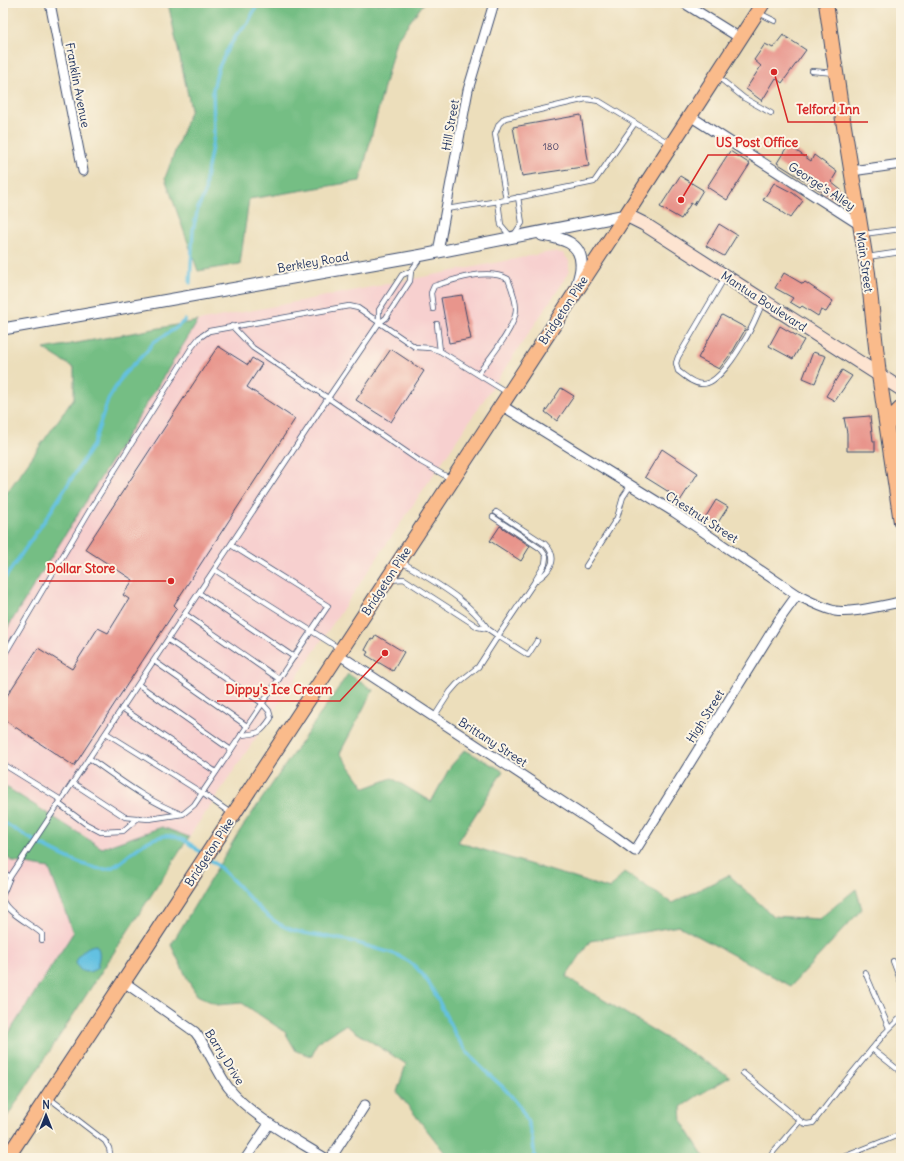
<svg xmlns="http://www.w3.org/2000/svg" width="904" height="1161" font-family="Delius,sans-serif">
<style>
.built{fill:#f7d0cf}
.forest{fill:#75be84;stroke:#487671}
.water{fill:#63c1e1;stroke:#3f78a0}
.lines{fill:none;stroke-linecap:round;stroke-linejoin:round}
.stream{stroke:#63c1e1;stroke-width:3.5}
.building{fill:#e8958c}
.service-casing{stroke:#3a496c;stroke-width:6}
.minor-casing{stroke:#3a496c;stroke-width:11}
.tertiary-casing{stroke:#3a496c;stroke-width:13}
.secondary-casing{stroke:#3a496c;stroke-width:15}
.primary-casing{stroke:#3a496c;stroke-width:16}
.service{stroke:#fff;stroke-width:4.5}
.minor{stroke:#fff;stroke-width:9}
.tertiary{stroke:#fff;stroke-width:11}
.secondary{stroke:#fde4d1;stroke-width:13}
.primary{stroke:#fabb8b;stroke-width:14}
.labels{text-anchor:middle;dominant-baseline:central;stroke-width:4;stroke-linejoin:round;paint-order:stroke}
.number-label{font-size:10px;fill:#4e486a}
.street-label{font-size:12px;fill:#1b2f5e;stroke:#fcf5e5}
.leader{fill:none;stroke:#d62828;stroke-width:1.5}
.callout-dot{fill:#d62828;stroke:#fcf5e5;stroke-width:1.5}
.callout-label{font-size:13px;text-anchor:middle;font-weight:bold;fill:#d62828;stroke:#fcf5e5;stroke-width:4;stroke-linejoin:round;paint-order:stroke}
</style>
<rect width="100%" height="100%" fill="#fcf5e5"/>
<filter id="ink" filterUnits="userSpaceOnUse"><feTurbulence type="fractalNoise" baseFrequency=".025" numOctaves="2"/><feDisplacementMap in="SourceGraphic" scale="8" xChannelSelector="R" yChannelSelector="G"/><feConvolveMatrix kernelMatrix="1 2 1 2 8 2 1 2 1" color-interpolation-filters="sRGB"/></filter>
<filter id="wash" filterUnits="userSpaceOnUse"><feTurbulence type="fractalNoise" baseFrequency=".012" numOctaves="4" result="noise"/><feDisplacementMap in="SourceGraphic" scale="16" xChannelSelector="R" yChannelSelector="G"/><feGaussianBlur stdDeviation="0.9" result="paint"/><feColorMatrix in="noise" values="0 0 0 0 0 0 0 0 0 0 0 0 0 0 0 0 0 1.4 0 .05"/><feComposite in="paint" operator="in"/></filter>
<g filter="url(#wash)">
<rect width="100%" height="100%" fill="#ecdebb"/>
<g class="built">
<polygon points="550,252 563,253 569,261 569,271 564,281 189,837 162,827 102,848 3,785 3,635 198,321"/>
<polygon points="3,855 14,862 49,868 73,933 3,1042"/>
</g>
<g class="forest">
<polygon points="168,3 424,3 396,40 360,181 249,199 240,264 198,271 165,178 191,109"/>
<polygon points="198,321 3,635 3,498 74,398 74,368 44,349"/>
<polygon points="348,674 373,690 340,753 365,788 392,778 431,802 450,767 465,750 503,771 458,842 610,889 624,872 672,903 729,875 773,916 819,919 856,889 862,909 791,986 679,926 590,941 566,977 730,1077 697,1096 681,1107 682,1122 705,1158 449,1158 397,1092 406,1064 345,1025 317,1043 312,1056 296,1051 285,1032 242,1003 217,1005 197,995 189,982 171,945 237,835"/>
<polygon points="3,785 102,848 162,827 189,837 3,1123 3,1042 73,933 49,868 14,862 3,855"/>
</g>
<path class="water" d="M96,945C102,952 98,961 97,968C89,974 79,974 76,962C80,953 86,946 96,945Z"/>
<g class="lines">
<g class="stream">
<polyline points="190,283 193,230 198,208 205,193 206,178 214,136 213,89 218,69 226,52 236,36 248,23 258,3"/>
<polyline points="3,581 49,514 93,445 108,400 123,375 145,353 154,342 176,328 185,320"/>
<path d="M3,822C23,835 84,871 106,869C115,868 122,861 129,855C142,844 161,830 179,838C188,841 196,849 204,855"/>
<path d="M209,859C236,877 254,911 283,926C300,935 321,935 339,939C351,940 363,945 374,948C384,951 395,953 403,958C432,973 442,1013 458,1039C464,1048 472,1058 479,1065C494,1080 510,1091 521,1109C531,1124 533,1141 535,1158"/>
</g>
</g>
<g id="blocks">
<g class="building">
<polygon points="783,35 806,50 782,83 776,78 762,101 746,89 761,66 754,60 765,44 773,48"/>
<polygon points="581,115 589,166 522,176 513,127"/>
<polygon points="788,145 811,161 814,155 837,172 831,182 841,190 837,201 777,163"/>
<polygon points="730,151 750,164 727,200 707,187"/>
<polygon points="680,176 703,190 694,205 691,203 681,219 660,207"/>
<polygon points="774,183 793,193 803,201 790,218 780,211 781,210 763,200"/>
<polygon points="719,224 737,235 724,256 706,246"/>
<polygon points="784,273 803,284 805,282 833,301 826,312 821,310 818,316 802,306 800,308 790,302 793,298 775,288"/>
<polygon points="462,295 471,339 449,343 441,298"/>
<polygon points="722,315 746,328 733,351 719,369 698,358"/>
<polygon points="780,326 804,340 793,359 769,346"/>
<polygon points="218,346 248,365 252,358 262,364 247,387 295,419 174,605 177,608 74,766 3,719 3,702 38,648 72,669 98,628 108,633 129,599 123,595 133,580 85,549"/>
<polygon points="391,349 424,371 391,422 356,400"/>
<polygon points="813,352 826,356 815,383 803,378"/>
<polygon points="842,370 852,376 835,401 826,396"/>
<polygon points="561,388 574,396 557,421 545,412"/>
<polygon points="870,416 873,441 875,441 875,451 847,451 847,433 844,418"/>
<polygon points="662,449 698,473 680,501 668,493 669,492 645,477"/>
<polygon points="716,500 728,507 717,524 705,518"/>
<polygon points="500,526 530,546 521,561 490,541"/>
<polygon points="376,635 404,652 393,671 366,655 368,652 365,650 371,639 373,640"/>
</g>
</g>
</g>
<g filter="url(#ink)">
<use href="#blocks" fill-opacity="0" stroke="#3a496c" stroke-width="1"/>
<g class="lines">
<g class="service-casing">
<g id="service">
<polyline points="759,13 775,21"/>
<polyline points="812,71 835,73"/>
<polyline points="717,76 744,98 771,113"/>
<polyline points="506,200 495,134 499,124 505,118 586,99 599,101 635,123"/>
<polyline points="498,201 501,225 512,238 522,223 518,197"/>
<polyline points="446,209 506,200 594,182 635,123 669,143"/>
<polyline points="863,234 901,229"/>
<polyline points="867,257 901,252"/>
<path d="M725,277L678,357L676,363L678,371C685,376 693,384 702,384C717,385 737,353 744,341C752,329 757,315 763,302"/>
<path d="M433,309L431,293L434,286C455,279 488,268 508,279C512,289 516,299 516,309C516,327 489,359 478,374"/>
<polyline points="379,323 379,310 402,275 411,271 421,257"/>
<polyline points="437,324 440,351"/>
<polyline points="232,326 253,348 328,398 421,462 451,479"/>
<path d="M496,512L545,544C560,559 550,572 535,581L498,636L528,655L537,641"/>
<polyline points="493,517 541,549 546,556 545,564 535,581"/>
<path d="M402,562C432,581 468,599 488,629"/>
<polyline points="586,566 617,518 623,497 631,485"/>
<polyline points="215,570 340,649"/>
<polyline points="390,580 404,579 478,627 488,629 498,636 478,667 457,684 450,692 434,717"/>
<polyline points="199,593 294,657"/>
<polyline points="185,614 279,679"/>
<path d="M168,640L262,703L269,711L271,718C261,733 259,734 241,735"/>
<polyline points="3,657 93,505 192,347 199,338 209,331 349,306 358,308 415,347 430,348 440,351 508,393"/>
<polyline points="154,661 247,726"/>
<polyline points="139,685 231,750"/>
<polyline points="122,708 216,772"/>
<polyline points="106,733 202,793 232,814"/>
<path d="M89,758C119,779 147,801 181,814"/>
<polyline points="3,764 61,800"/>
<polyline points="73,783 125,817 149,819 183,814 194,805 328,606 231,545"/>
<polyline points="59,804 86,824 101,832 123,831 138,818"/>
<polyline points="3,872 10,877 3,894"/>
<polyline points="10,877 328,398 379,323 386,318 410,281 411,271"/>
<path d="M3,901C9,914 31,924 42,934V940"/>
<polyline points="893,961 901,982"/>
<polyline points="865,972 889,1028"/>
<polyline points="872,1049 901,1072"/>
<polyline points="743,1073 803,1123 807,1124 813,1123 839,1089 885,1033 901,1017"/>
<polyline points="49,1098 105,1141 109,1148 111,1158"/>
<polyline points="770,1158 773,1152 800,1121"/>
<polyline points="841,1158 901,1134"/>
</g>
</g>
<g class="minor-casing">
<g id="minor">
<polyline points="50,3 83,171"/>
<polyline points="684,3 740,38"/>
<polyline points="690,116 860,225"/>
<polyline points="852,171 901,164"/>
<polyline points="438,252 468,90 494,3"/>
<path d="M501,405L674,512L797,595C809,601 822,608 835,611C851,614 884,605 901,602"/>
<polyline points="338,654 616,837 635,851 779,620 797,595"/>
<path d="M124,982L195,1032C208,1048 216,1070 228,1087C250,1116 295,1139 325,1158"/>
<polyline points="246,1158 269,1124"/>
<polyline points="331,1158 365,1105"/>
</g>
</g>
<g class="tertiary-casing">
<g id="tertiary">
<path d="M542,235C561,238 583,242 581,267C581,273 578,280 577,286"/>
<polyline points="3,329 423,255 626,215"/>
</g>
</g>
<g class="secondary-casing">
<polyline id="secondary" points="626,215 644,224 901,389"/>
</g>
<g class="primary-casing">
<g id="primary">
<polyline points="826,3 842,114 868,273 879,375 901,522"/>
<polyline points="887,426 895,414 901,408"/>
<polyline points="7,1158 142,954 626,215 763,3"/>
</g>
</g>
<use href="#service" class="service"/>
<use href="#minor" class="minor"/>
<use href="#tertiary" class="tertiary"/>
<use href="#secondary" class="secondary"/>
<use href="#primary" class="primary"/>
</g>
</g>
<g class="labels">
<g class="number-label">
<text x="551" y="146">180</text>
</g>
<g class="street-label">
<text transform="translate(78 85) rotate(79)">Franklin Avenue</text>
<text transform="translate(450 125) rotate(-80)">Hill Street</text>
<text transform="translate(822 186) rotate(33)">George's Alley</text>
<text transform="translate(313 262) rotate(-10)">Berkley Road</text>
<text transform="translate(865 262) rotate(82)">Main Street</text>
<text transform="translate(764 301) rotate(33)">Mantua Boulevard</text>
<text transform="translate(563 310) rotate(-57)">Bridgeton Pike</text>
<text transform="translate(702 517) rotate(33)">Chestnut Street</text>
<text transform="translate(386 581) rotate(-57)">Bridgeton Pike</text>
<text transform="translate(705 716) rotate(-58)">High Street</text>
<text transform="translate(493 742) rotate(33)">Brittany Street</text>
<text transform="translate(209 852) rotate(-57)">Bridgeton Pike</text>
<text transform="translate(225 1057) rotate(58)">Barry Drive</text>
</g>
</g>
<path class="leader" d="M774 72L788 122H868M681 200L708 155H807M171 581L124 581H39M385 653L340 701H217"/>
<g class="callout-dot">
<circle cx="774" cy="72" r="4"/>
<circle cx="681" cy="200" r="4"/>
<circle cx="171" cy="581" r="4"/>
<circle cx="385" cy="653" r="4"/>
</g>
<g class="callout-label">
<text x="828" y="114">Telford Inn</text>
<text x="757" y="147">US Post Office</text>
<text x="81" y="573">Dollar Store</text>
<text x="279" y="694">Dippy's Ice Cream</text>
</g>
<rect width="904" height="1161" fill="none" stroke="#fcf5e5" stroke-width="16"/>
<g transform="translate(46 1115)" stroke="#fcf5e5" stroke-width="3" paint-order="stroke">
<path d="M0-3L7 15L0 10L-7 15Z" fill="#1b2f5e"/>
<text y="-6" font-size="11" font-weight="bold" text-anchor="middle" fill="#1b2f5e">N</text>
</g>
</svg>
